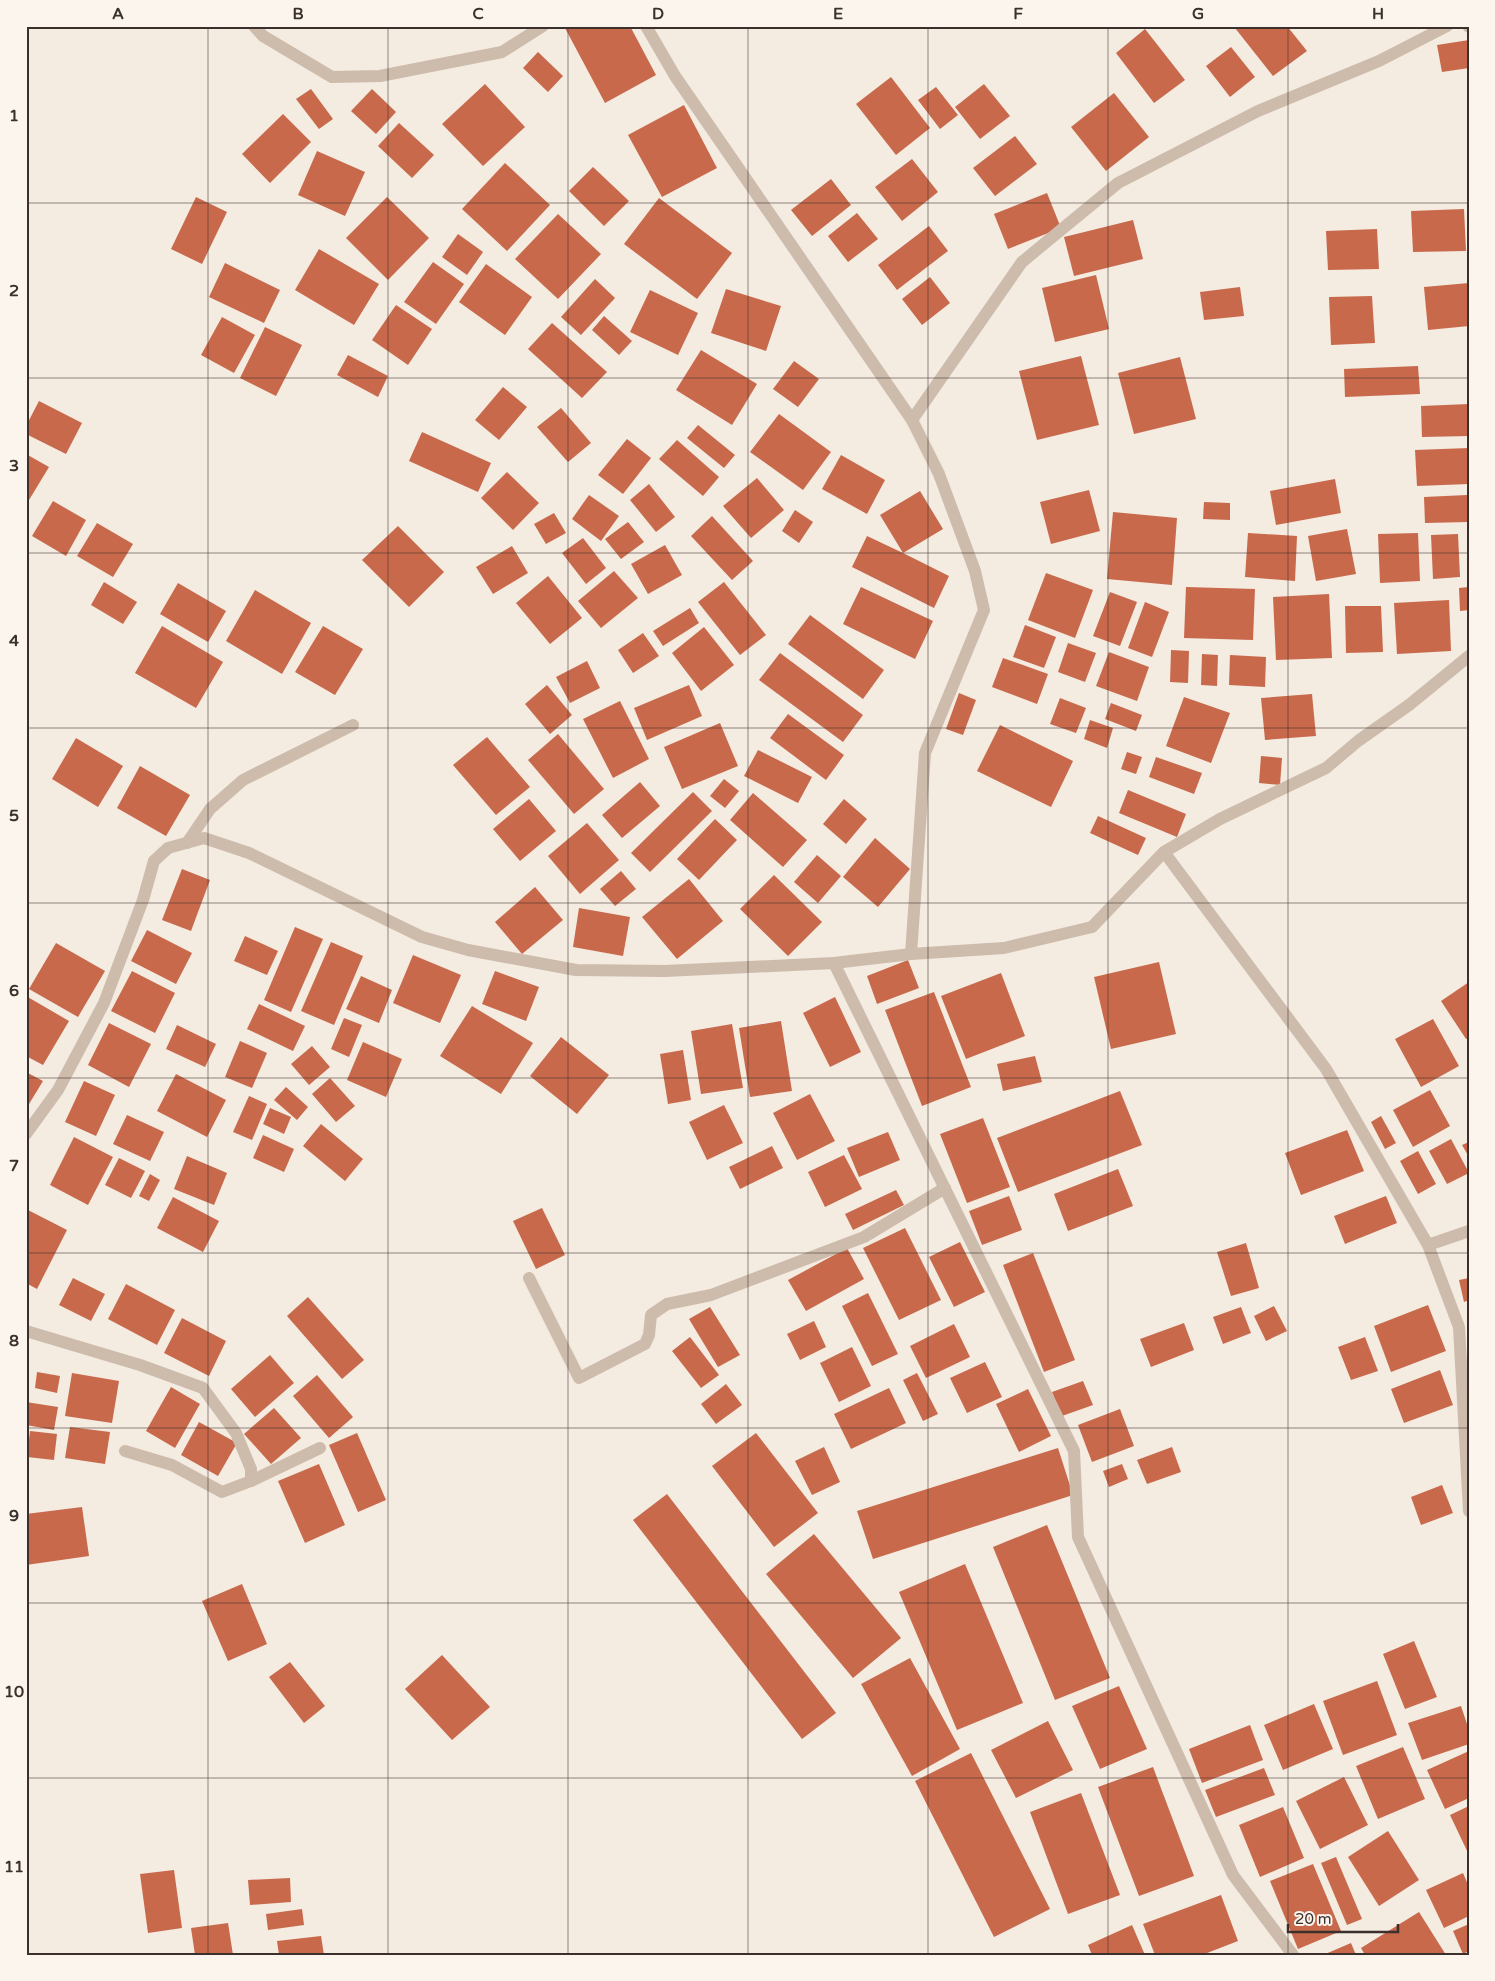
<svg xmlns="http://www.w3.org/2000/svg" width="1495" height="1981" font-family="'Varela Round',sans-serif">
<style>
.building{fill:#c8694b}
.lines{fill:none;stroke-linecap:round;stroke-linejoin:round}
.street{stroke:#cdbbac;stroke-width:12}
.grid{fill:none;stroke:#3b302b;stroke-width:1;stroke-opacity:0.55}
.neatline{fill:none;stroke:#3b302b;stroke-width:2}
.grid-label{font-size:16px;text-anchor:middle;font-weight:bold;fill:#3b302b}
</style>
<rect width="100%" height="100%" fill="#f4ebe1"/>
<g class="building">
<polygon points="569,26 630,26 656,75 605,103 565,28"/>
<polygon points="1237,26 1287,26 1307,51 1273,76 1235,28"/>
<polygon points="1145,29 1185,80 1154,103 1116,53"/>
<polygon points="1469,40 1469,68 1442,72 1437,45"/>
<polygon points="1231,47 1255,77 1230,97 1206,66"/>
<polygon points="538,52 563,76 548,92 523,68"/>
<polygon points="891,77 930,128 896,155 856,104"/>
<polygon points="485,84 525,127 483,166 442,124"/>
<polygon points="984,84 1010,116 980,139 955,107"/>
<polygon points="936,87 958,115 940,129 918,100"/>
<polygon points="311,89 333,119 319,129 296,99"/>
<polygon points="372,89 396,112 376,134 351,111"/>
<polygon points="1114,93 1149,137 1106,171 1071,127"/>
<polygon points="684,105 717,168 662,197 628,135"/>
<polygon points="283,114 311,142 270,183 242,154"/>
<polygon points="399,123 434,155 412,178 378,146"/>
<polygon points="1015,136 1037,164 995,196 973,168"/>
<polygon points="317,151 365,172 345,216 298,195"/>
<polygon points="912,159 938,192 902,221 875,187"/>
<polygon points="505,163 550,205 507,251 462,209"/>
<polygon points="593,167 629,201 604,226 569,191"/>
<polygon points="831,179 851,205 812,236 791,210"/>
<polygon points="1047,193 1061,228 1008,249 994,214"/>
<polygon points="196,197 227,212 202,264 171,249"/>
<polygon points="387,197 429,238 388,280 346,238"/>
<polygon points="659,198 732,253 697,299 624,244"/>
<polygon points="1464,209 1466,251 1413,252 1411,211"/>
<polygon points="857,213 878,239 848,262 828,236"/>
<polygon points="558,214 601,254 558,299 515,259"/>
<polygon points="1133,220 1143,259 1074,276 1064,237"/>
<polygon points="929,226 948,251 897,290 878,265"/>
<polygon points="1377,229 1379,269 1328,270 1326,231"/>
<polygon points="458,234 483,252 467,275 442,257"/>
<polygon points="319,249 379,284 354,325 295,290"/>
<polygon points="433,262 464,284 436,324 404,302"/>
<polygon points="225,263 280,290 264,323 209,297"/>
<polygon points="486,264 532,297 505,335 459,302"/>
<polygon points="1096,275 1109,329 1055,342 1042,288"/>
<polygon points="930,277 950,303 922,325 902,299"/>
<polygon points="595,279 615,298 581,335 561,317"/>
<polygon points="1469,283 1469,326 1428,330 1424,287"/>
<polygon points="1240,287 1244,316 1204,320 1200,292"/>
<polygon points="726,289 781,306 766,351 711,333"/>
<polygon points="650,290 698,313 678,355 630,332"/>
<polygon points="1372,296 1375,343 1331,345 1329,297"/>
<polygon points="396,305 432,329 408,365 372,340"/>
<polygon points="604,316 632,341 619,355 592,330"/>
<polygon points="222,317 255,335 234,373 201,355"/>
<polygon points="552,323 607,372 582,398 528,349"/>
<polygon points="265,327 302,345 276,396 240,378"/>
<polygon points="701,350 757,384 732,425 676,390"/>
<polygon points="348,355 388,376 378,397 337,375"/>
<polygon points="1081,356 1099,425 1037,440 1019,371"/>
<polygon points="1180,357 1196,419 1134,434 1118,373"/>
<polygon points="794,361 819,379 798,407 773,389"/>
<polygon points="1418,366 1420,394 1345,397 1344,369"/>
<polygon points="503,387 527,407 499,440 475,420"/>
<polygon points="39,401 82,423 66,454 26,434 26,426"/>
<polygon points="1469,404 1469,436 1422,437 1421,406"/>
<polygon points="561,408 591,443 568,462 537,427"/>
<polygon points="779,414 831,452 803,490 750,452"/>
<polygon points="698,425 735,455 724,468 687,438"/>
<polygon points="422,432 491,463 478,492 409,461"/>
<polygon points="627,439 651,458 623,494 598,475"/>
<polygon points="677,440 719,477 703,496 659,459"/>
<polygon points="1469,448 1469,484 1417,486 1415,450"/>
<polygon points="26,454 49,467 26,505"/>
<polygon points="841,455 885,480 867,514 822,489"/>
<polygon points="507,472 539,503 513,530 481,498"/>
<polygon points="757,478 784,510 751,538 723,506"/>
<polygon points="1335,479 1341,513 1276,525 1270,491"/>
<polygon points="649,484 675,517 656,532 630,500"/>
<polygon points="1089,490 1100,531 1051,544 1040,502"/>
<polygon points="920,491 943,529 903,553 949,576 934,608 852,567 867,536 903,553 880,515"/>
<polygon points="589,495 619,516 601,541 572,519"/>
<polygon points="1467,495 1468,522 1425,523 1424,497"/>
<polygon points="53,501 86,520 66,556 32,536"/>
<polygon points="1204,502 1230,503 1230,520 1203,519"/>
<polygon points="795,510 813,522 799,543 782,531"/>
<polygon points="1113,512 1177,518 1172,585 1107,579"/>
<polygon points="554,513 566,533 546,544 534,524"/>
<polygon points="712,516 753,561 732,580 691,536"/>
<polygon points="628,522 644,542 621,559 605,539"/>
<polygon points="97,523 133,544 113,577 77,556"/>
<polygon points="398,526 444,572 409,607 362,560"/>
<polygon points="1347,529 1356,574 1316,581 1308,536"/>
<polygon points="1248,533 1297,536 1295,581 1245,577"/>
<polygon points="1418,533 1420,581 1380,583 1378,534"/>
<polygon points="1458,534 1460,577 1433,579 1431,535"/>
<polygon points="583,538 606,568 586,584 562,553"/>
<polygon points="665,545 682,575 648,594 631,564"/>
<polygon points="512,546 528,573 493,594 476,567"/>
<polygon points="614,571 638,598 601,628 578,601"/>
<polygon points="1046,573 1093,590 1075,638 1028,620"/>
<polygon points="548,576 582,618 550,644 516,603"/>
<polygon points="104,582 137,602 123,624 91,605"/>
<polygon points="724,582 766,635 740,655 698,602"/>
<polygon points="178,583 226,611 208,642 160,614"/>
<polygon points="861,587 933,621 915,659 843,624"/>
<polygon points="1186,587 1255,589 1253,640 1184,638"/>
<polygon points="1469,587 1469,610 1460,611 1459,588"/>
<polygon points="255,590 311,623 282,674 226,641"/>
<polygon points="1110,592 1137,602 1120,646 1093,636"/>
<polygon points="1329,594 1332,658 1276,660 1273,597"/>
<polygon points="1449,600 1451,651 1397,654 1394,603"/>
<polygon points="1145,602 1169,612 1152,657 1128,648"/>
<polygon points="1345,606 1381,606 1383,652 1346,653"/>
<polygon points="690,608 699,623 663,646 653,631"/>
<polygon points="810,615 884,670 863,699 788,644"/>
<polygon points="1025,625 1056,637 1044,668 1013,657"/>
<polygon points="162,626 223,662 196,708 135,673"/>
<polygon points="323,626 363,649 335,695 295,672"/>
<polygon points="704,627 734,665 701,691 672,653"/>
<polygon points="643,633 659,656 633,673 618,650"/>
<polygon points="1068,643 1096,653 1085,682 1058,672"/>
<polygon points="1171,650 1189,651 1188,683 1170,682"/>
<polygon points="1109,652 1149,667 1137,701 1096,686"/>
<polygon points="780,653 863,715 843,742 759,680"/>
<polygon points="1202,654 1218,655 1217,686 1201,685"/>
<polygon points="1230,655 1266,657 1265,687 1229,685"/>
<polygon points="1003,658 1048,674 1037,704 992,687"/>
<polygon points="587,661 600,688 570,703 556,677"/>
<polygon points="547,685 572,715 550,734 525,704"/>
<polygon points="689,685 702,716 647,740 634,708"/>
<polygon points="959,693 976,700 963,735 946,729"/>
<polygon points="1312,694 1316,736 1265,740 1261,698"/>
<polygon points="1184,697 1230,713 1211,763 1166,746"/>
<polygon points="1060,698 1086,708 1076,733 1050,724"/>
<polygon points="620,701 649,759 613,778 583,719"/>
<polygon points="1111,703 1142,715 1136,731 1105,719"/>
<polygon points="788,714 844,755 826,780 770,738"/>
<polygon points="1090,720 1113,728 1107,748 1084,739"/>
<polygon points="720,723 738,766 682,789 664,747"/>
<polygon points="1000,725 1073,761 1051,807 977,771"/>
<polygon points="558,734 604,789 574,814 528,760"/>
<polygon points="487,737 530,787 496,815 453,765"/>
<polygon points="76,738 123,766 98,807 52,779"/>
<polygon points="758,750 812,777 798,803 744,776"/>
<polygon points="1127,752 1142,757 1136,774 1121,769"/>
<polygon points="1261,756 1282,758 1280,785 1259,783"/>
<polygon points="1156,757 1202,773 1194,794 1149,777"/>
<polygon points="140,766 190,795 166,836 117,808"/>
<polygon points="724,779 739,791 725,808 710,796"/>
<polygon points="640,782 660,806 622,838 602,815"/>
<polygon points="1128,790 1186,814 1177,837 1119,813"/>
<polygon points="693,792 712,811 650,872 631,853"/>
<polygon points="753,793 807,840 783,867 730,820"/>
<polygon points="529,799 556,831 520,861 493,829"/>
<polygon points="844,799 867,819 846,844 823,824"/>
<polygon points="1098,816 1146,838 1138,855 1090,833"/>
<polygon points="715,819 737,840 699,880 677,859"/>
<polygon points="587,823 619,860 580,894 548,856"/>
<polygon points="875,838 910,869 878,907 843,877"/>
<polygon points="817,855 841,876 818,903 794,882"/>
<polygon points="182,869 210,880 191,931 162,920"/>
<polygon points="621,871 636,889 615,906 600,889"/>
<polygon points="774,875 822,922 788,956 740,909"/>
<polygon points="689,879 723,921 677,959 642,917"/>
<polygon points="535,887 563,920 522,954 495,922"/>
<polygon points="579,908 630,917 623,956 573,947"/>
<polygon points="295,927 323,939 291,1012 264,1000"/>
<polygon points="147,930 192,953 176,984 131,961"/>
<polygon points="245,936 278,951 267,975 234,961"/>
<polygon points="331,942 363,956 334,1025 301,1011"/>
<polygon points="56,943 105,971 78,1017 29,989"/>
<polygon points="413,955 461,975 440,1023 393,1003"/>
<polygon points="908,960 919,988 877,1004 867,976"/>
<polygon points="1159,962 1176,1034 1111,1049 1094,977"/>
<polygon points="132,971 175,993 155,1033 111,1011"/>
<polygon points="495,971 539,987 526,1021 482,1004"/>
<polygon points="1001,973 1025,1036 966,1059 941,996"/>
<polygon points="361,976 392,990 379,1023 346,1009"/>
<polygon points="1469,982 1469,1038 1466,1039 1441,1001"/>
<polygon points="934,992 971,1087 922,1106 885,1010"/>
<polygon points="26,996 69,1021 43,1065 26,1056"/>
<polygon points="835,997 861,1052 830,1067 803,1013"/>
<polygon points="259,1004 305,1026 293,1051 247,1029"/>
<polygon points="472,1006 533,1043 501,1094 440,1056"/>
<polygon points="344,1018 362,1025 349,1057 331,1049"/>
<polygon points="1433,1019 1459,1066 1421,1087 1395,1039"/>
<polygon points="781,1021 792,1091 750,1097 739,1028"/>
<polygon points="109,1023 151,1044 129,1087 88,1065"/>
<polygon points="732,1024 743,1088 701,1094 691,1031"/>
<polygon points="177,1025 216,1044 205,1067 166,1049"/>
<polygon points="561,1037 609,1075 577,1114 530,1076"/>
<polygon points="240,1041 267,1053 252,1088 225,1077"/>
<polygon points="363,1042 402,1059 386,1097 347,1080"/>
<polygon points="312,1046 330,1067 309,1085 291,1064"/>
<polygon points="683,1050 691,1100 668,1104 660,1054"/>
<polygon points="1035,1056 1042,1082 1003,1091 997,1064"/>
<polygon points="26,1072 43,1081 26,1109"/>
<polygon points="176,1074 226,1100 207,1137 157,1111"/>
<polygon points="330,1078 355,1106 336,1122 312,1094"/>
<polygon points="84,1081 115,1095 96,1136 65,1122"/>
<polygon points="286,1087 308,1107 297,1120 274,1100"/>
<polygon points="1430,1090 1450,1126 1413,1147 1393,1110"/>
<polygon points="1120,1091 1142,1145 1018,1192 997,1138"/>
<polygon points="810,1094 835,1141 797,1160 773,1113"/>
<polygon points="249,1096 267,1104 252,1140 233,1132"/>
<polygon points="724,1105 743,1143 707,1160 689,1122"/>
<polygon points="270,1108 291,1117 284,1134 263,1124"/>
<polygon points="127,1115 164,1132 150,1161 113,1144"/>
<polygon points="1381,1116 1396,1143 1385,1149 1371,1122"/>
<polygon points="983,1118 1010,1187 967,1203 940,1134"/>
<polygon points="321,1124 363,1159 345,1181 303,1146"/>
<polygon points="1347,1130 1364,1171 1301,1195 1285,1153"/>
<polygon points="888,1132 900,1160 859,1177 847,1148"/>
<polygon points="263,1135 294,1149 284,1172 253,1158"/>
<polygon points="74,1137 113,1157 88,1205 50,1185"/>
<polygon points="1451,1139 1469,1173 1447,1184 1429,1151"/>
<polygon points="1469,1142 1469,1157 1462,1145"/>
<polygon points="772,1146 783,1168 740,1189 729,1167"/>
<polygon points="1418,1151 1436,1184 1418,1194 1400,1161"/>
<polygon points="844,1155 862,1189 825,1207 808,1172"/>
<polygon points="187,1156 227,1173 214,1205 174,1189"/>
<polygon points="119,1158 145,1171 131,1198 105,1185"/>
<polygon points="1118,1169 1133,1206 1068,1231 1054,1194"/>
<polygon points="150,1174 160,1180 149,1201 139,1196"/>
<polygon points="896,1190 904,1205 853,1230 845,1214"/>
<polygon points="1009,1196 1022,1230 982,1245 969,1211"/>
<polygon points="1386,1196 1397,1223 1345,1244 1334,1216"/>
<polygon points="173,1197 219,1221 203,1252 157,1228"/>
<polygon points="542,1208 565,1255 536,1269 513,1221"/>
<polygon points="26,1209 67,1230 37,1289 26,1283"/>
<polygon points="905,1228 941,1300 899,1320 863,1248"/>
<polygon points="960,1242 985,1292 954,1307 929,1257"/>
<polygon points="1246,1243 1259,1288 1231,1296 1217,1252"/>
<polygon points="847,1248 864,1279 806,1311 788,1280"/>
<polygon points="1033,1253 1075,1360 1044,1372 1003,1265"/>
<polygon points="73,1278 105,1294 91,1321 59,1305"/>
<polygon points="1469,1278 1469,1300 1464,1302 1459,1280"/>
<polygon points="126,1284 175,1310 157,1345 108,1319"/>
<polygon points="868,1293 898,1354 872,1366 842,1306"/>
<polygon points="308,1297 364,1360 342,1379 287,1316"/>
<polygon points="1428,1305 1446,1351 1391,1372 1374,1326"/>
<polygon points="1274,1306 1287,1331 1266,1341 1254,1316"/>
<polygon points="710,1307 740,1355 718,1367 689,1319"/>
<polygon points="1241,1307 1251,1333 1223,1344 1213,1317"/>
<polygon points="182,1318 226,1341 209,1376 164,1353"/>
<polygon points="814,1321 826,1347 800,1360 787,1334"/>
<polygon points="1184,1323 1194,1350 1151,1367 1140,1339"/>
<polygon points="954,1324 970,1357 926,1378 910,1346"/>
<polygon points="690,1337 719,1375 701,1388 672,1351"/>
<polygon points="1365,1337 1378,1371 1351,1380 1338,1347"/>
<polygon points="852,1347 871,1386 839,1402 820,1363"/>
<polygon points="270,1355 294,1383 255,1417 231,1389"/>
<polygon points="985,1362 1002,1397 967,1413 950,1378"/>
<polygon points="1440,1370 1453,1405 1404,1423 1391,1389"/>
<polygon points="37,1372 60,1376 57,1393 35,1388"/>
<polygon points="72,1373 119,1381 112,1423 65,1416"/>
<polygon points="917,1373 938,1414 923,1421 903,1380"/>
<polygon points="317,1375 353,1417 329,1438 293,1396"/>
<polygon points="1083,1381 1093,1405 1062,1416 1052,1392"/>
<polygon points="726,1384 742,1405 716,1424 701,1404"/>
<polygon points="171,1387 200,1404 175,1448 146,1431"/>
<polygon points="889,1388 906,1423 851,1449 834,1414"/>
<polygon points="1028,1389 1051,1436 1019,1452 996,1404"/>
<polygon points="26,1402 58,1407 54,1430 26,1425"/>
<polygon points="274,1408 301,1438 271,1464 244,1434"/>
<polygon points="1120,1409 1134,1446 1092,1462 1078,1425"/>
<polygon points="199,1422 237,1443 218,1476 181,1455"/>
<polygon points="70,1427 110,1432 105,1464 65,1458"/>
<polygon points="30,1431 57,1434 54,1460 27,1457"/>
<polygon points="357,1433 386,1500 358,1512 329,1445"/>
<polygon points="756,1433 818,1513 774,1547 712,1466"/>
<polygon points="824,1447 840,1482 812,1495 795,1461"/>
<polygon points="1172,1447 1181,1472 1147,1484 1137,1460"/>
<polygon points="1058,1448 1073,1495 873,1559 857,1511"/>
<polygon points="319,1464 345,1525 305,1543 278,1481"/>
<polygon points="1122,1464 1128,1479 1109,1487 1103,1471"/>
<polygon points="1442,1485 1453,1513 1421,1525 1411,1497"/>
<polygon points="667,1494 836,1713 802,1739 633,1520"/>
<polygon points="82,1507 89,1556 26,1565 26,1514"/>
<polygon points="1047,1525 1110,1678 1055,1700 993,1547"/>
<polygon points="814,1534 901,1638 853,1678 766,1574"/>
<polygon points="965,1564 1023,1703 957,1730 899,1592"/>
<polygon points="242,1584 267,1644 228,1661 202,1601"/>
<polygon points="1414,1641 1437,1697 1405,1709 1383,1654"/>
<polygon points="442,1655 490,1707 452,1740 405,1689"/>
<polygon points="910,1658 960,1749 912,1776 861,1684"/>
<polygon points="290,1662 325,1706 304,1723 269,1677"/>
<polygon points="1377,1681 1397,1735 1343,1755 1323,1701"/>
<polygon points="1119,1686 1147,1749 1100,1769 1072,1706"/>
<polygon points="1314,1704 1333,1749 1283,1770 1264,1725"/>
<polygon points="1461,1706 1469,1730 1469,1744 1422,1760 1408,1723"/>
<polygon points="1048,1721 1073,1770 1016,1798 991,1750"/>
<polygon points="1250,1725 1263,1760 1202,1783 1189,1749"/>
<polygon points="1403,1747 1425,1799 1378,1819 1356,1766"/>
<polygon points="1469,1751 1469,1798 1445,1809 1427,1770"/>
<polygon points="971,1753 1050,1909 994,1937 915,1781"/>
<polygon points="1153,1767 1194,1876 1139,1896 1098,1787"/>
<polygon points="1264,1768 1275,1795 1216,1817 1205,1790"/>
<polygon points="1344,1777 1368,1825 1320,1849 1296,1801"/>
<polygon points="1081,1793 1120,1895 1068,1914 1030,1812"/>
<polygon points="1469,1806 1469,1855 1450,1815"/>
<polygon points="1283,1807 1304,1858 1260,1877 1239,1825"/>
<polygon points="1388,1831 1419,1880 1379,1906 1348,1857"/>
<polygon points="1336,1857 1362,1919 1347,1925 1321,1863"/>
<polygon points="1313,1864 1341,1931 1298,1949 1270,1881"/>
<polygon points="174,1870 182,1928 148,1933 140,1874"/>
<polygon points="1463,1873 1469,1887 1469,1916 1444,1928 1426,1890"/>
<polygon points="290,1878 291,1902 250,1905 248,1880"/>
<polygon points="1221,1895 1238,1941 1202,1955 1155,1955 1143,1924"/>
<polygon points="302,1909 304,1925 268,1930 266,1914"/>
<polygon points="1419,1912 1446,1955 1365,1955 1361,1948"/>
<polygon points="228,1923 233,1955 195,1955 191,1928"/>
<polygon points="1469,1924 1469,1951 1463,1954 1453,1931"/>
<polygon points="1132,1925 1145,1955 1092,1955 1088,1945"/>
<polygon points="321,1936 324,1955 279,1955 277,1941"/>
<polygon points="1351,1943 1356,1955 1323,1955"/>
</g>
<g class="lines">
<g class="street">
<polyline points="254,26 263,36 332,77 380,76 502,52 543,26"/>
<polyline points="646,26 675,76 912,420 939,474 975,571 984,610 925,753 911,954"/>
<polyline points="1468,26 1469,27"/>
<polyline points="912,420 1022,262 1118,183 1258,111 1379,61 1447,26"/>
<polyline points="187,843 210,809 243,780 353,725"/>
<polyline points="1164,852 1326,1069 1428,1245 1459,1327 1469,1511"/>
<polyline points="834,963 1074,1451 1078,1537 1233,1875 1293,1955"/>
<polyline points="26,1134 58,1090 104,1003 143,900 154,861 168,848 204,838 249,853 422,937 468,950 576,970 665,971 834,963 911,954 1004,948 1092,927 1164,852 1220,819 1326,768 1358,741 1409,705 1469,656"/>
<polyline points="1428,1245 1469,1231"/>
<polyline points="529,1278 579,1378 645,1344 649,1335 651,1315 667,1304 711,1295 864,1237 945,1188"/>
<polyline points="26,1331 140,1365 203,1388 236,1433 251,1469 251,1481 222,1492 172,1465 125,1451"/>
<polyline points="251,1481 320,1448"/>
</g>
</g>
<path class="grid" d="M208,26V1955M388,26V1955M568,26V1955M748,26V1955M928,26V1955M1108,26V1955M1288,26V1955M26,203H1469M26,378H1469M26,553H1469M26,728H1469M26,903H1469M26,1078H1469M26,1253H1469M26,1428H1469M26,1603H1469M26,1778H1469"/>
<rect width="1495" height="1981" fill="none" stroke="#fbf5ee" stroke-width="55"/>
<path d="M1288 1924v8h110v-8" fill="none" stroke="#3b302b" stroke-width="2.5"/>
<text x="1295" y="1924" font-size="15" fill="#3b302b" stroke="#fbf5ee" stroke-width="4" paint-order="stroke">20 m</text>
<rect x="28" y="28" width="1440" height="1926" class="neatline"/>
<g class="grid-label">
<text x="118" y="19">A</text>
<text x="298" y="19">B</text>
<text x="478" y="19">C</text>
<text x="658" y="19">D</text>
<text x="838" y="19">E</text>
<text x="1018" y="19">F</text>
<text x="1198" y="19">G</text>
<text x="1378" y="19">H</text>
<text x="14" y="121">1</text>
<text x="14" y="296">2</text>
<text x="14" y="471">3</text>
<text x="14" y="646">4</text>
<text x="14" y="821">5</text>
<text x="14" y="996">6</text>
<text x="14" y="1171">7</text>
<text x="14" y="1346">8</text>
<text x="14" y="1521">9</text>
<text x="14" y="1697">10</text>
<text x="14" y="1872">11</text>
</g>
</svg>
